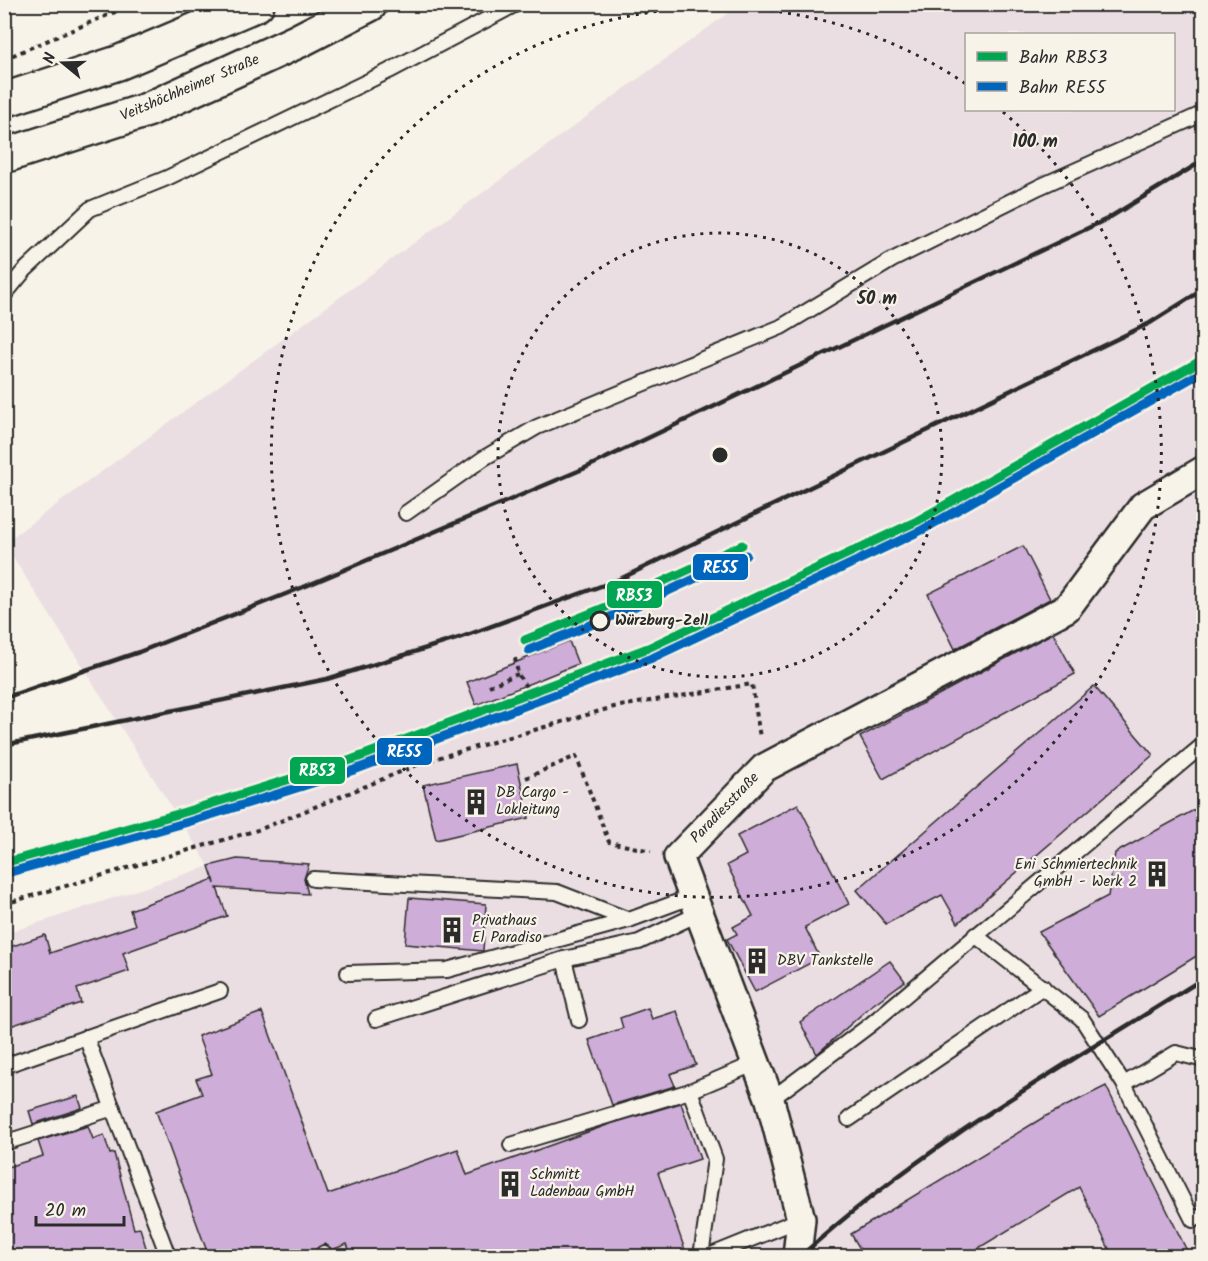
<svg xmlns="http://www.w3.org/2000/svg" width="1208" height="1261" font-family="Kalam,sans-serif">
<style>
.built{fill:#ebdee3;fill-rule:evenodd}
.building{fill:#ceadd8;stroke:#2b2b2b;stroke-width:1.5}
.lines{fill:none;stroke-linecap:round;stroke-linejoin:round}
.service-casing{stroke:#2b2b2b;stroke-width:18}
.minor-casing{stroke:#2b2b2b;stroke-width:32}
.trunk-casing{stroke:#2b2b2b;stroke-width:38}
.path{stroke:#2b2b2b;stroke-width:4;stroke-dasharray:4.5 4.5;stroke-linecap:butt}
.service{stroke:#f7f3e8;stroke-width:14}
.minor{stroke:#f7f3e8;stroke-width:27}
.trunk{stroke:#f7f3e8;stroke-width:33}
.rail{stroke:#2b2b2b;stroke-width:4.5}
.rail-1-casing{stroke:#f7f3e8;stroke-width:14}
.rail-2-casing{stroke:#f7f3e8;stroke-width:14}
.rail-1{stroke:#00a651;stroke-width:9}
.rail-2{stroke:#0065bd;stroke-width:9}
.ring{fill:none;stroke:#2b2b2b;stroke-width:3;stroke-dasharray:3 6}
.stop-dot{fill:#f7f3e8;stroke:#2b2b2b;stroke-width:3}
.labels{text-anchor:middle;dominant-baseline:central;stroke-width:4.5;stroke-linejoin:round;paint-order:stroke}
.street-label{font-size:15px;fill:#2b2b2b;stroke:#f7f3e8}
.stop-label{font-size:15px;font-weight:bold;fill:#2b2b2b;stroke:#f7f3e8;text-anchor:start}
.poi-label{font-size:15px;fill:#2b2b2b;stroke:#f7f3e8;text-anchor:start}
.centre{fill:#2b2b2b;stroke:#f7f3e8;stroke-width:3}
.ring-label{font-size:18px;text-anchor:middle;font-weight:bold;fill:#2b2b2b;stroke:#f7f3e8;stroke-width:4.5;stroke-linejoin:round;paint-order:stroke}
.line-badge{stroke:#f7f3e8;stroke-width:2}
.badge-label{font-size:16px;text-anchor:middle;font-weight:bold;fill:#fff}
</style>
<rect width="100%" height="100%" fill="#f7f3e8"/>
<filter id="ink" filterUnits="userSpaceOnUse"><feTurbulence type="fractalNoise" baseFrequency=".0167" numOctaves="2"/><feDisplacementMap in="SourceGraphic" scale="12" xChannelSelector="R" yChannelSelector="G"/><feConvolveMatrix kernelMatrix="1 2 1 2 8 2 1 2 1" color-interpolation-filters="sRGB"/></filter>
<g filter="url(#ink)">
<path class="built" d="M739,5H1203V1256H5V934L209,866L4,543ZM966,34H1174V110H966Z"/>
<g class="building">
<polygon points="1023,546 1050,599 955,649 928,594"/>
<polygon points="1053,633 1075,674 883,779 860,737"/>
<polygon points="569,641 578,664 476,705 467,682"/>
<polygon points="1094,686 1153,755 958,923 942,895 886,924 857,890"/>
<polygon points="517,764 529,818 436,840 423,785"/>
<polygon points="798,804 849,904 805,927 820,958 755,992 727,939 737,934 733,927 753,916 727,865 746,855 737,836"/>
<polygon points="1203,805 1203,952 1099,1016 1039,932 1108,896 1115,853"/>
<polygon points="237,859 309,864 304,879 308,894 217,888 227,916 123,953 129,971 77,989 81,1003 4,1028 4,949 45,935 50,953 135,925 130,910 214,879 215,884 209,866"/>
<polygon points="409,898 486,904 483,951 405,944"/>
<polygon points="890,961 905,981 871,1006 817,1054 800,1022"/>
<polygon points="648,1008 652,1019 677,1011 696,1065 670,1074 675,1086 612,1105 589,1040 623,1028 620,1018"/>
<polygon points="262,1012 328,1194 458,1149 467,1175 610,1124 681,1103 700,1159 658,1173 685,1250 665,1257 352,1257 347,1244 332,1250 325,1244 317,1248 315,1257 209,1257 156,1111 202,1094 196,1079 212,1074 198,1036"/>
<polygon points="1106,1086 1190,1257 1113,1257 1079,1187 964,1257 865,1257 851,1234 1044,1117"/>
<polygon points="78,1096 82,1108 33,1124 29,1111"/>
<polygon points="88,1126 93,1139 104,1135 110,1154 114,1153 134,1229 140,1228 149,1257 4,1257 4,1168 43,1156 38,1141"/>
</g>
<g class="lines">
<g class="service-casing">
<g id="service">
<polyline points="4,295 24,271 90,209 167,178 389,71 516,4"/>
<polyline points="406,513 484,458 537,427 781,327 892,260 1039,187 1204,113"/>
<polyline points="313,879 557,892 629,920"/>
<polyline points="975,935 1082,1019 1124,1084 1193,1220 1204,1215"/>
<polyline points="564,959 579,1020"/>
<polyline points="348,973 447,970 629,920 691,897"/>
<polyline points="376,1019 564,959 639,942 698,914"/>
<polyline points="86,1037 168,1256"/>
<polyline points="4,1066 220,991"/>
<polyline points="1124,1084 1176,1053 1204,1060"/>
<polyline points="690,1091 756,1063"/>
<polyline points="770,1100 870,1025 1204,744"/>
<polyline points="849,1119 1043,987"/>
<polyline points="4,1143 113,1108"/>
<polyline points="511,1145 690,1091 715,1159 701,1256"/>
<polyline points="324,1253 325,1256"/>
<polyline points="709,1256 801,1219"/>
</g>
</g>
<g class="minor-casing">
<polyline id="minor" points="797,1256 801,1219 770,1100 678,857 764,768 1067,608 1143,506 1204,470"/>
</g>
<g class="trunk-casing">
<g id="trunk">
<polyline points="4,100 118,63 257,4"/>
<polyline points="4,156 147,110 298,41 370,4"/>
</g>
</g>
<g class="path">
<polyline points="4,59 134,4"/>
<polyline points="515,658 518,674 526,687"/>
<polyline points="489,686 518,674"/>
<polyline points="526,778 576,756 609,842 651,851"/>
<polyline points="4,904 261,829 427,761 614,707 752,684 760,738"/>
</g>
<use href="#service" class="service"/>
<use href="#minor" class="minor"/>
<use href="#trunk" class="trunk"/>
<g class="rail">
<polyline points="4,698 139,652 306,586 583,469 1107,219 1204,160"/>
<polyline points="4,745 327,679 459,638 620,579 1150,323 1204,289"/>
<path d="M801,1256C921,1146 1066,1065 1204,978"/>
</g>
<g class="rail-1-casing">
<g id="rail-1">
<polyline points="525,640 621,601 742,545"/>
<polyline points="4,863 185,812 351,760 648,648 917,521 1204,359"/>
</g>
</g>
<g class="rail-2-casing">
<g id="rail-2">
<polyline points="529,650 625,611 746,555"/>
<polyline points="7,873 188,822 354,770 652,658 922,530 1204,371"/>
</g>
</g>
<use href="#rail-1" class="rail-1"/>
<use href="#rail-2" class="rail-2"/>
</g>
</g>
<g class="ring">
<circle cx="720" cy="455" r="222"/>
<path d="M1003 112A445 445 0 1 1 966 84"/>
</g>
<defs>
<g id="building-bare" transform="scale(2.07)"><path d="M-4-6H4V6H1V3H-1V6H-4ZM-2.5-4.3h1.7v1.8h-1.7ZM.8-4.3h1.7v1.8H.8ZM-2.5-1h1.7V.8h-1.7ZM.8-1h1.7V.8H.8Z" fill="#2b2b2b" stroke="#f7f3e8" stroke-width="2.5" paint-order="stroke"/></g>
</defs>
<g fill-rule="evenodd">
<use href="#building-bare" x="476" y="802"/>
<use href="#building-bare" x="1157" y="874"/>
<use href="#building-bare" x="452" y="930"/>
<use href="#building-bare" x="757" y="961"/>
<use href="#building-bare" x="510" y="1184"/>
</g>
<circle class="stop-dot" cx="600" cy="621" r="9"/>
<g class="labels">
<g class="street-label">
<text transform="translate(190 88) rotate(-23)">Veitshöchheimer Straße</text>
<text transform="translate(725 808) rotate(-46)">Paradiesstraße</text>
</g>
<g class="stop-label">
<text x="615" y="621">Würzburg-Zell</text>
</g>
<g class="poi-label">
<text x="496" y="793">DB Cargo -<tspan x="496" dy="17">Lokleitung</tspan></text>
<text x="1137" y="865" text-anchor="end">Eni Schmiertechnik<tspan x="1137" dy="17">GmbH - Werk 2</tspan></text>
<text x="472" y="921">Privathaus<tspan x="472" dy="17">El Paradiso</tspan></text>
<text x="777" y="961">DBV Tankstelle</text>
<text x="530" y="1175">Schmitt<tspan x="530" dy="17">Ladenbau GmbH</tspan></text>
</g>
</g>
<circle cx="720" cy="455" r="9" class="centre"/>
<g class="ring-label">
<text x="1035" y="147">100 m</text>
<text x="877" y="304">50 m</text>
</g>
<g class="line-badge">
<rect x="692" y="553" width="57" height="28" rx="6" fill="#0065bd"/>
<rect x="606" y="580" width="57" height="29" rx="6" fill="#00a651"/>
<rect x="376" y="737" width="57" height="29" rx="6" fill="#0065bd"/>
<rect x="289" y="756" width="57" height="29" rx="6" fill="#00a651"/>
</g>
<g class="badge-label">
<text x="720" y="573">RE55</text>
<text x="634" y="601">RB53</text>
<text x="404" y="757">RE55</text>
<text x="317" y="776">RB53</text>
</g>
<rect width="1208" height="1261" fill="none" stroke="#f7f3e8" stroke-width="24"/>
<rect x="12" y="12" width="1184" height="1237" fill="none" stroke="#2b2b2b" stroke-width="2" filter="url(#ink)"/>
<rect x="965" y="33" width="210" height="78" fill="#f7f3e8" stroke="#a5a39c" stroke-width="1.5"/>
<rect x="977" y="52" width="30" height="9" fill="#00a651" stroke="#a5a39c" stroke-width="1.5"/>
<text x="1019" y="63" font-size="18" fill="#2b2b2b">Bahn RB53</text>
<rect x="977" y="82" width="30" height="9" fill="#0065bd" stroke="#a5a39c" stroke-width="1.5"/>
<text x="1019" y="93" font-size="18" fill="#2b2b2b">Bahn RE55</text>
<g transform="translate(63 63) rotate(289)" stroke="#f7f3e8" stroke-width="4.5" paint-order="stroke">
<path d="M0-4.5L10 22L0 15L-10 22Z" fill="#2b2b2b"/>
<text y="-9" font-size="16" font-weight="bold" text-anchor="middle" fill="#2b2b2b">N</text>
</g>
<path d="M36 1216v9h88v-9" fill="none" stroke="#2b2b2b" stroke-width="3"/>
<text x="45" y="1216" font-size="18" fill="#2b2b2b" stroke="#f7f3e8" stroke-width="4.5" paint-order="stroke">20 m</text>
</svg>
